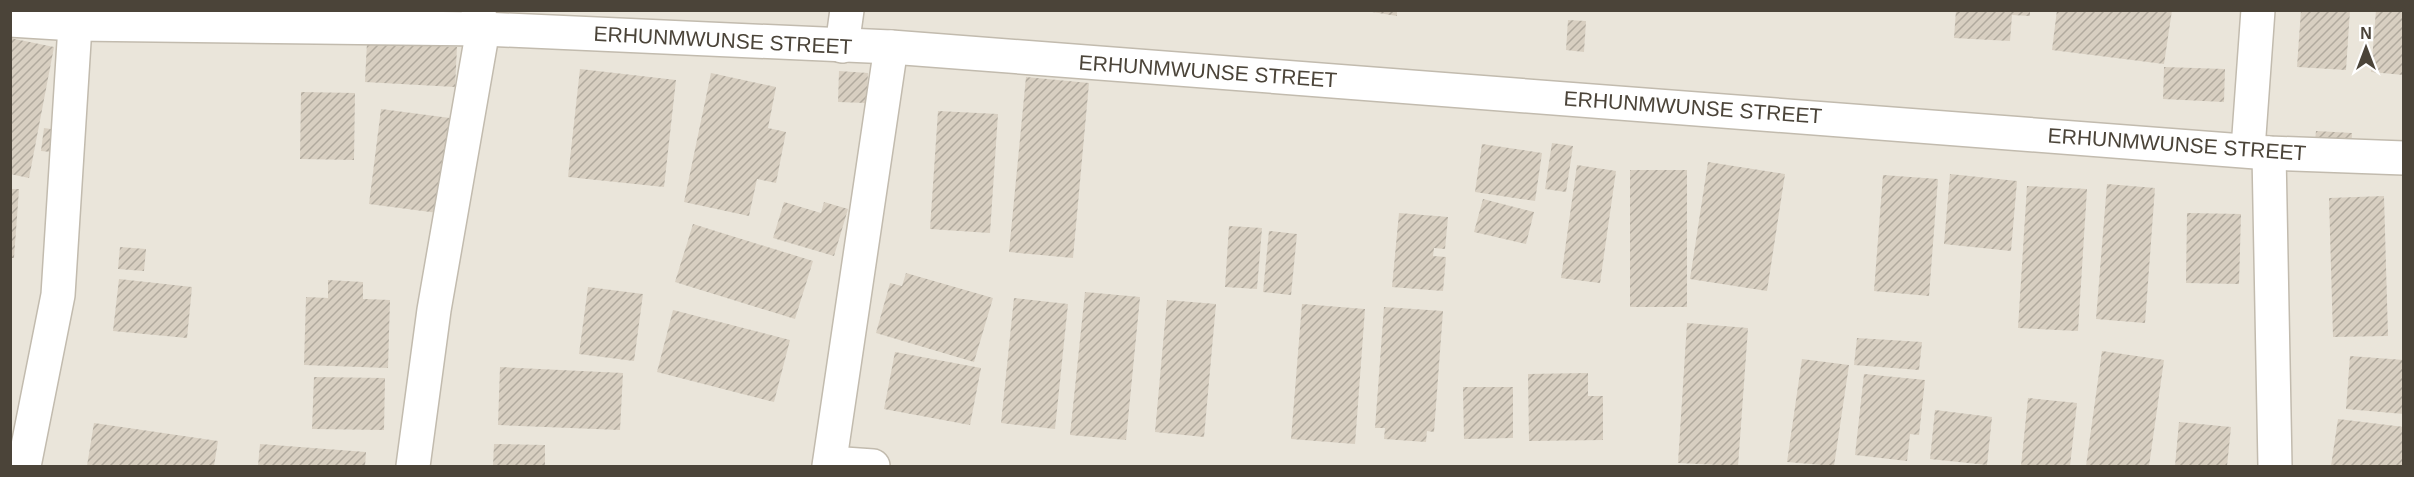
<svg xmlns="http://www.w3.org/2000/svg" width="2414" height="477" font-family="Helvetica,sans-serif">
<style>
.residential{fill:#eae5da}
.building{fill:url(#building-hatch)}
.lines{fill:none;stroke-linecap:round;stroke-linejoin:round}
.minor-casing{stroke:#c2bbae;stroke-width:36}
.minor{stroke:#fff;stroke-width:33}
.labels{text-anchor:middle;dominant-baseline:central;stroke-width:5;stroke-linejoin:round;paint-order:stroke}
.street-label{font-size:21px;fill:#4b4439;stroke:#fff}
</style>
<defs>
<pattern id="building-hatch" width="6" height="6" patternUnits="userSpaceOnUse" patternTransform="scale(1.5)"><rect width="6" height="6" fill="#d8cfc1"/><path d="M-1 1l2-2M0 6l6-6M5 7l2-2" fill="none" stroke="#b1aa9e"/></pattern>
</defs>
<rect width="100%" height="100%" fill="#f6f3ec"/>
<rect class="residential" x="11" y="11" width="2392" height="455"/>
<g class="building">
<polygon points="1360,10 1397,10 1397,16"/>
<polygon points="1956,10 2030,10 2030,16 2012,15 2010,41 1954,38"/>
<polygon points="2057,10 2172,10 2164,64 2052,50"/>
<polygon points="2301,10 2350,10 2346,70 2297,67"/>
<polygon points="2376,10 2404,10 2404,75 2371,72"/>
<polygon points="1568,20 1586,21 1584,52 1566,50"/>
<polygon points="10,38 54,47 29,178 10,174"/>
<polygon points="367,42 457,47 455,87 365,82"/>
<polygon points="2164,67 2225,69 2224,102 2163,99"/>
<polygon points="580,69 676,80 664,187 568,177"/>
<polygon points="839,71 868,73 866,103 838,102"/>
<polygon points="711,73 776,87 768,128 786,132 776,183 757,179 749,216 684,202"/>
<polygon points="1026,77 1089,83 1073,258 1009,252"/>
<polygon points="301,92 355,93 354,160 300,159"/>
<polygon points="381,109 450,118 438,213 369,204"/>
<polygon points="938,111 998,114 990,233 930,229"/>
<polygon points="44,128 65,131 62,153 41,151"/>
<polygon points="2316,131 2352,133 2351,154 2314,152"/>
<polygon points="1552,143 1573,146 1566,192 1545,189"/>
<polygon points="1482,144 1542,153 1535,201 1475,192"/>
<polygon points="1708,162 1785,174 1767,291 1690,279"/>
<polygon points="1577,165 1616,171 1600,283 1561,278"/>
<rect x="1630" y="170" width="57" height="137"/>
<polygon points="1950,174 2017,181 2011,251 1944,244"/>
<polygon points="1883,175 1938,179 1929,296 1874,291"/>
<polygon points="2107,184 2155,188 2145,323 2096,319"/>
<polygon points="2027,186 2087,189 2078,331 2018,328"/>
<polygon points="10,189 19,189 14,258 10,258"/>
<polygon points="2384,196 2388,336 2333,337 2329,198"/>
<polygon points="1483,199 1534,212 1526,244 1474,232"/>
<polygon points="784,202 821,213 824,202 848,209 834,256 773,238"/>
<polygon points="1399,213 1448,217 1445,249 1434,248 1433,256 1446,257 1443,291 1392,287"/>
<polygon points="2187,213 2241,214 2239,284 2186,283"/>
<polygon points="693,224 813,261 795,319 675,282"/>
<polygon points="1229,226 1262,228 1257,289 1225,287"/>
<polygon points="1269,231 1297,234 1291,295 1263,292"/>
<polygon points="120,247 146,249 144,271 118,269"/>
<polygon points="906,273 993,298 974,362 876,333 890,283 902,286"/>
<polygon points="119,279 192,287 187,338 113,331"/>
<polygon points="328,280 363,282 363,299 390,300 388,368 304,365 306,297 328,298"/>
<polygon points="588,287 643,294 634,361 579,354"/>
<polygon points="1085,292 1140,297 1126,440 1070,435"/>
<polygon points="1014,298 1068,304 1055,429 1001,423"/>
<polygon points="1167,300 1216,304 1204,437 1155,432"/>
<polygon points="1302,304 1365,309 1355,444 1291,439"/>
<polygon points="1384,307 1443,311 1434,432 1427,431 1426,442 1384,439 1385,428 1375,428"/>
<polygon points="673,310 790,340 774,402 657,372"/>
<polygon points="1687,323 1748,328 1738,466 1678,463"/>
<polygon points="1857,338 1922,342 1919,370 1854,365"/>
<polygon points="2102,351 2164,360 2149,466 2086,466"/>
<polygon points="895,352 981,368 970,425 884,409"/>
<polygon points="2350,356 2404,360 2404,414 2346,409"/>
<polygon points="1802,359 1849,365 1834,466 1787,462"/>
<polygon points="500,367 623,373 620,430 498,425"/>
<polygon points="1588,373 1588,396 1603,396 1603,440 1529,441 1528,374"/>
<polygon points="1864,374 1925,380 1919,435 1910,434 1907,461 1855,455"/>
<polygon points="314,377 385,378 384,430 312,429"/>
<polygon points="1463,387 1513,387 1513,438 1464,439"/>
<polygon points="2028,398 2077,403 2070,466 2021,466"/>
<polygon points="1935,410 1992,417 1987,465 1930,459"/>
<polygon points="2338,419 2404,427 2404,466 2331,466"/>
<polygon points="2179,422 2231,427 2227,466 2175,466"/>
<polygon points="94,423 218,441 214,466 87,466"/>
<polygon points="260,444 366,452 365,466 258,466"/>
<polygon points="494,444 545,445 545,466 493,466"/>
</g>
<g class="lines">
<g class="minor-casing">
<g id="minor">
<polyline points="10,20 75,24 483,29 891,47 2269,153 2404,158"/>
<polyline points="842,46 847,10"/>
<polyline points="2248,149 2258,10"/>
<polyline points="2269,153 2275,466"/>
<polyline points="830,463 873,466"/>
<polyline points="24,466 58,295 76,10"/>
<polyline points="413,466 434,310 483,29 478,10"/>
<polyline points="829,466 891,47"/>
</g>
</g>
<use href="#minor" class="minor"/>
</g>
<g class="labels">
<g class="street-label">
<text transform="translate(723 40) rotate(3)">ERHUNMWUNSE STREET</text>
<text transform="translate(1208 71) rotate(4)">ERHUNMWUNSE STREET</text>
<text transform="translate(1693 107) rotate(4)">ERHUNMWUNSE STREET</text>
<text transform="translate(2177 144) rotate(4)">ERHUNMWUNSE STREET</text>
</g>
</g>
<rect width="2414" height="477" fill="none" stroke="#4b4439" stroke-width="24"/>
<g transform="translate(2366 48)" stroke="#ffffff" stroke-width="4.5" paint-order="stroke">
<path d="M0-4.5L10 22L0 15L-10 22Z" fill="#4b4439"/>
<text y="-9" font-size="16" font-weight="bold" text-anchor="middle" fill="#4b4439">N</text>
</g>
</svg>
